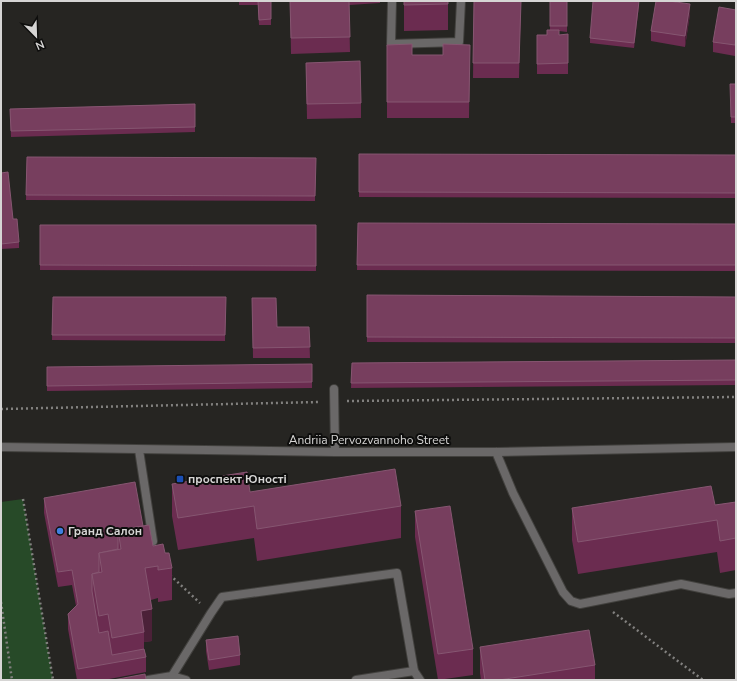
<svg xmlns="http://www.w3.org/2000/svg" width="737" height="681" font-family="'Nunito Sans',sans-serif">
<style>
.green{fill:#274a28}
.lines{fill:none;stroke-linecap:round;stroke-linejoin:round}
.service-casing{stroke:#42413e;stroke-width:10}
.tertiary-casing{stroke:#42413e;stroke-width:10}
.path{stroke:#82817f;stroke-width:2.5;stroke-dasharray:2 3;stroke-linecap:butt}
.service{stroke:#6a6868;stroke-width:8}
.tertiary{stroke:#6a6868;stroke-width:8}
.wall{fill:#6b2c50}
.shaded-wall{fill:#4b2138}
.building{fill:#773e5e;stroke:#865671}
.transit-dot{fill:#1a4fb4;stroke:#0e0e0d;stroke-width:1.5}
.shop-dot{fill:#3f7fe0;stroke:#0e0e0d;stroke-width:1.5}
.labels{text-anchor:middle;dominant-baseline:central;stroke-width:4;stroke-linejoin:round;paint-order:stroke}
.street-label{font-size:12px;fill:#d6d5d4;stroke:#0e0e0d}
.poi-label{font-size:12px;font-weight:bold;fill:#d6d5d4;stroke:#0e0e0d;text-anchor:start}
</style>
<rect width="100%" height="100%" fill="#262522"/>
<polygon class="green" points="23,499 53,680 1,680 1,502"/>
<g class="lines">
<g class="service-casing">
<g id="service">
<polyline points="392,1 391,44 459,42 461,1"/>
<polyline points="334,389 335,452"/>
<polyline points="139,450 153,541"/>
<polyline points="496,452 513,493 563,592 571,601 580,604 681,584 729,594 736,593"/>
<polyline points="148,680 172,676 211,613 222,597 397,573 414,671 420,680"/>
<polyline points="173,680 172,676 186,680"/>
<polyline points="356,680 414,671"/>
</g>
</g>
<g class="tertiary-casing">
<polyline id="tertiary" points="1,447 335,452 496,452 736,447"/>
</g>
<g class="path">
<polyline points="347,401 736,397"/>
<polyline points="1,409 320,402"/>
<polyline points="23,499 53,680"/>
<polyline points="170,575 200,603"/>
<polyline points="1,602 12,680"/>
<polyline points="613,612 703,680"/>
</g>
<use href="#service" class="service"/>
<use href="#tertiary" class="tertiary"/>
</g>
<g class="wall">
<polygon points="239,1 271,1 271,25 259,25 258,5 239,5"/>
<polygon points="290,1 380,1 380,3 349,5 350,52 291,54"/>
<polygon points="404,1 448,1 448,30 404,31"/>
<polygon points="474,1 521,1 519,78 473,78"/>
<polygon points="550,1 567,1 567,32 559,31 559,35 568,34 568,74 537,74 537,35 547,35 550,30"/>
<polygon points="639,5 634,48 590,43 590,38"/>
<polygon points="736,10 735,56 713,52 713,42"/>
<polygon points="690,14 685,47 651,41 651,31"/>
<polygon points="387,45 412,55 443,55 470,45 469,118 387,118"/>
<polygon points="306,63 361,103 361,118 307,119"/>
<polygon points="730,84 736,84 736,123 731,123"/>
<polygon points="195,104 195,132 11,137 10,109"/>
<polygon points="359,154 736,155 736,198 359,197"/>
<polygon points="27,157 316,158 315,201 26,200"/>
<polygon points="1,173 19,242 19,248 1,249"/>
<polygon points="358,223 736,224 736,271 357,270"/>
<polygon points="40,225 316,225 316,271 40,270"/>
<polygon points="367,295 736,297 736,343 367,342"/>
<polygon points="53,297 226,297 225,341 52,340"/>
<polygon points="252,298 277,327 309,327 310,358 253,358"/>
<polygon points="736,360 736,385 351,388 352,363"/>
<polygon points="312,364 312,388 47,391 47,367"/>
<polygon points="172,484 250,492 401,506 401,538 257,561 254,538 178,550 172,516"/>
<polygon points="44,498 143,526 153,546 165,553 172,568 172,600 158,602 158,598 151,600 152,641 144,642 144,649 146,657 146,672 104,680 77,680 68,629 68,614 76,606 72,585 58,587 44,513"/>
<polygon points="736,502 736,570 720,573 717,552 578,574 572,540 572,508 715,505"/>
<polygon points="415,511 473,649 473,675 438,680 415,537"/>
<polygon points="206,640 240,655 240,665 209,670 206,651"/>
<polygon points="480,647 595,665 595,680 481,680 480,673"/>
</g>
<g class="shaded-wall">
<polygon points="639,1 639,5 634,48 634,43"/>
<polygon points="690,4 690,14 685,47 685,36"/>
<polygon points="736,39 736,50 735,56 735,45"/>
<polygon points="152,609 152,641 144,642 144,632 141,611"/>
</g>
<g class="building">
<polygon points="258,1 271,1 271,19 259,20"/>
<polygon points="290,1 349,1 350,37 291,38"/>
<polygon points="404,1 448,1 448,4 404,5"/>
<polygon points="474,1 521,1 519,63 473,63"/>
<rect x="550" y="1" width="17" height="25"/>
<polygon points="593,1 639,1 634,43 590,38"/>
<polygon points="656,1 669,1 690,4 685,36 651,31"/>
<polygon points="719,7 736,10 736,39 735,45 713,42"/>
<polygon points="547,30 559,30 559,35 568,34 568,63 537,64 537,35 547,35"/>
<polygon points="412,44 412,55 443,55 443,44 470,45 469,102 387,102 387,45"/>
<polygon points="360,61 361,103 307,104 306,63"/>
<polygon points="730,84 736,84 736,117 731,117"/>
<polygon points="195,104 195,127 11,131 10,109"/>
<polygon points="359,154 736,155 736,193 359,192"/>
<polygon points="27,157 316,158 315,196 26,195"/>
<polygon points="8,172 13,219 17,219 19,242 1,244 1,173"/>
<polygon points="358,223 736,224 736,265 357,265"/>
<polygon points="40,225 316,225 316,266 40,265"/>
<polygon points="367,295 736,297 736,338 367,337"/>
<polygon points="53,297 226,297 225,335 52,335"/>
<polygon points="252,298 276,298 277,327 309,327 310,347 253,348"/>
<polygon points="736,360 736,380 351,383 352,363"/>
<polygon points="312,364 312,382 47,386 47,367"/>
<polygon points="395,469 401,506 257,529 254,506 178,518 172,484 247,472 250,492"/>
<polygon points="135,482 143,526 118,530 118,549 99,553 99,572 92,574 92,591 99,633 108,631 112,655 144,649 146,657 78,669 68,614 78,604 72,570 58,572 44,498"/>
<polygon points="711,486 715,505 736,502 736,538 720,541 717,520 578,542 572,508"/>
<polygon points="450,506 473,649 438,654 415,511"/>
<polygon points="149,525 153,546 163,544 165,553 169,553 172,568 158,570 158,566 145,568 152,609 141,611 144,632 112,638 108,614 99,616 92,574 102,572 99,553 121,549 118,530"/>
<polygon points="589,630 595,665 499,680 485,680 480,647"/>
<polygon points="238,636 240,655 209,660 206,640"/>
<polygon points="145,674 146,680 113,680"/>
</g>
<rect class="transit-dot" x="176" y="475" width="8" height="8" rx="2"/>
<circle class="shop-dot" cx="60" cy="531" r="4"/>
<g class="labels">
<g class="street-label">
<text x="369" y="440">Andriia Pervozvannoho Street</text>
</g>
<g class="poi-label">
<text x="188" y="479">проспект Юності</text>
<text x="68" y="531">Гранд Салон</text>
</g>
</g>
<rect width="737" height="681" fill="none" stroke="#d6d5d4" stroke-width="4"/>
<g transform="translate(36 36) rotate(157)" stroke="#0e0e0d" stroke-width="3" paint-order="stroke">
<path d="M0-3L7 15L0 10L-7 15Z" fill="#d6d5d4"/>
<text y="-6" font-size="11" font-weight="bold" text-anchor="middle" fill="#d6d5d4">N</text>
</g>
</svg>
